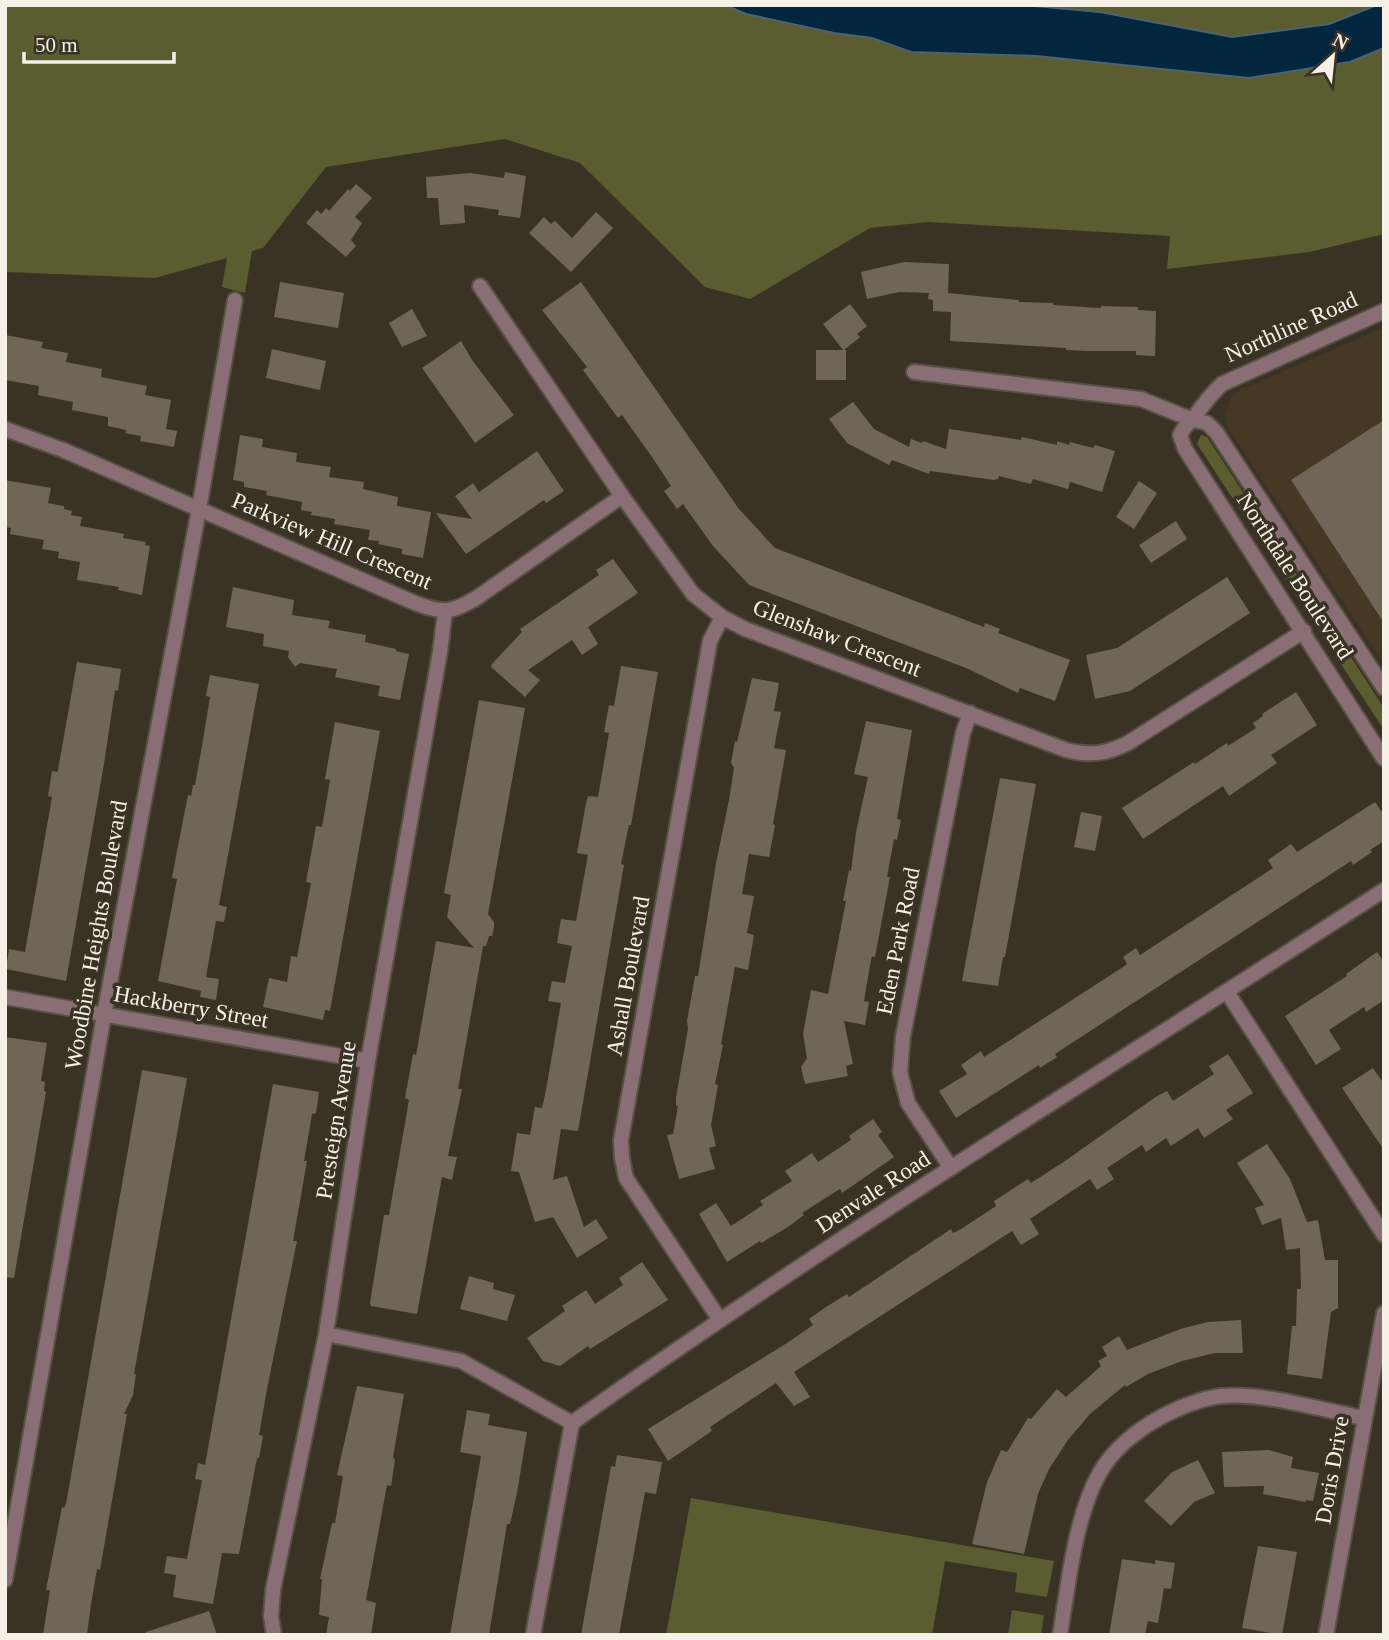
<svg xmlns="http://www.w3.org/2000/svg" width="1389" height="1640" font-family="'Times New Roman',serif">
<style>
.built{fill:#453825}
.green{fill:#5b5c30}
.water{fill:#03263f;stroke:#4c6371;stroke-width:2}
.building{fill:#6f6657}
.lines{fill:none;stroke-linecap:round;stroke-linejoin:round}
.street-casing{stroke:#585043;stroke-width:18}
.street{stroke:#896f75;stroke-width:14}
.labels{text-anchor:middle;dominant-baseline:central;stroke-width:7;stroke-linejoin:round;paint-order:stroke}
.street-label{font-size:23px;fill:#f6f0e7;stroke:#3a3224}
</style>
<rect width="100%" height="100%" fill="#3a3224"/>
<polygon class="built" points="1384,327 1384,664 1228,428 1225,416 1230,398 1238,391"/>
<g class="green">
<polygon points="5,5 1384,5 1384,234 1310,252 1167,269 1170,236 928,222 870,228 750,299 705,287 580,163 505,139 326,167 263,248 252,251 245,293 222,287 227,258 155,278 5,272"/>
<polygon points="1201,435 1207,437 1384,708 1384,730 1197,444"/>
<polygon points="691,1498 1054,1561 1047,1597 1015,1592 1017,1573 945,1561 932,1635 666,1635"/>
<polygon points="1012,1610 1044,1615 1041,1635 1008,1635"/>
</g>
<polygon class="water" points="725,5 1024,5 1100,12 1232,37 1329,24 1377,5 1384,5 1384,48 1350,62 1249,78 1036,56 911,52 872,38 834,33 746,14"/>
<g class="building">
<polygon points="505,172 526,176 520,218 498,215 499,210 464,205 465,223 440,225 438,198 427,198 426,177 470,173 504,178"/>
<polygon points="356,184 372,198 355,217 362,223 351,240 356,246 346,257 306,223 317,210 321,214 326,208 329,211 348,189 350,191"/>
<polygon points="596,212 613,228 571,272 529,233 544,217 551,224 555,221 572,238"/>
<polygon points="904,262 949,264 948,293 1019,300 1019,302 1053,303 1053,305 1101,308 1101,306 1138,307 1138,310 1156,311 1155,356 1136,355 1136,351 1086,351 1066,350 1066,348 950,341 951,312 933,311 933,300 928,299 929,293 899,292 867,299 861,272"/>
<polygon points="280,282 344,293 338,328 274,317"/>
<polygon points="581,282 739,509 775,548 984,627 985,623 1000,629 998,633 1070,660 1055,701 1020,688 1018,693 966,668 749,585 713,546 683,504 677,509 664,491 671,486 652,457 622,415 618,418 583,370 587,367 542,310"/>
<polygon points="850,304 867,326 857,334 860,337 844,350 846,350 846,380 816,380 816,350 843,350 823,324"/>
<polygon points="412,309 427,336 402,347 389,323"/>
<polygon points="5,335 43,342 41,348 68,353 66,362 102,369 101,377 147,386 145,395 171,400 166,429 177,431 174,447 140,441 141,436 125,433 126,430 108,426 108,417 72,410 73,402 38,395 39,386 5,380"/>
<polygon points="461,341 472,360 514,415 475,443 422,368"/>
<polygon points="272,349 326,361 320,390 266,378"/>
<polygon points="853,402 874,429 909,447 911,439 922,443 923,441 946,449 949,429 1021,440 1022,437 1057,445 1057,441 1069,445 1070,442 1093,448 1095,445 1115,451 1102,492 1070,482 1068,489 1033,479 1031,484 999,476 998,479 994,480 930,471 929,474 892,460 889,465 847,443 829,419"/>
<polygon points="1384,420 1384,623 1291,480"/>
<polygon points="240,435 263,439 262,447 297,453 296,462 331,467 329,477 364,482 363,489 398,497 397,506 431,512 423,558 402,554 402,549 378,544 379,541 368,540 370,530 334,524 335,519 311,515 312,512 301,510 302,502 266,495 267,491 244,487 244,482 233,480"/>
<polygon points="537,451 564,491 546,503 544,500 466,554 436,513 472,519 455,496 473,483 479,492"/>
<polygon points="5,480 51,488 48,503 64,506 64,509 72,511 71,515 82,517 80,526 124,534 123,538 146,542 145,545 150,546 142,595 118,590 119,587 77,580 80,562 58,558 59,552 42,549 44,540 10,534 11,528 5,527"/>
<polygon points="1139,481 1157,493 1134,529 1116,517"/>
<polygon points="1176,521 1187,539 1151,563 1139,545"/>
<polygon points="613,559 638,593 588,627 598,644 582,655 572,640 528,670 540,680 525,697 491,667 492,664 522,632 520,629 599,575 596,570"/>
<polygon points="1227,577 1250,613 1130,691 1095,699 1086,655 1117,648"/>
<polygon points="233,587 294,600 292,615 330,621 328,628 366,635 365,642 396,649 396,651 409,654 400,700 378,696 380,686 335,677 337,669 300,663 295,667 288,657 289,651 263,646 264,634 226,627"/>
<polygon points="77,662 121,669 118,691 115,690 104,764 66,981 6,969 9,949 25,952 52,797 48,796 52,771 57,772 58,770"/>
<polygon points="621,666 658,672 631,825 629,825 621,864 624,865 578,1131 561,1129 553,1180 567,1176 584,1227 596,1219 608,1238 577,1258 553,1217 535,1222 519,1172 511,1171 517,1133 530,1135 535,1107 542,1108 546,1090 561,1003 548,1001 552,981 565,983 572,946 557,943 561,919 576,921 588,855 577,853 586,803 588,796 598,797 609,733 604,732 609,705 614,706"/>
<polygon points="210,675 259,684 219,905 227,907 224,922 216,921 206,977 219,979 216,1000 200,997 201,991 158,981 177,879 172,878 176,856 188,795 191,796 193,785 195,785 202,746 210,697 206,696"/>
<polygon points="752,678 779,683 774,711 781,712 774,748 786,750 773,824 775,825 769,857 749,854 742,894 754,896 747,933 754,935 748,970 735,967 721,1044 723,1045 715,1084 718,1085 711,1125 716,1146 709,1148 715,1169 679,1179 667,1135 673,1134 678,1106 676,1106 676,1097 688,1029 687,1021 695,976 698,976 716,863 729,800 734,768 731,763 735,741 737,742"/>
<polygon points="1296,692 1317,725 1271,755 1277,763 1229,796 1223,786 1143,839 1122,808 1194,762 1195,764 1227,743 1228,746 1256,728 1253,723 1263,716 1262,714"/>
<polygon points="479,700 525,708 488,914 494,922 494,928 492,936 489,936 486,946 483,946 458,1089 462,1089 448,1156 457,1157 452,1180 442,1177 417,1314 371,1306 370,1303 384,1215 389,1215 409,1100 405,1098 413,1054 416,1055 418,1044 436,941 474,948 447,917 451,895 444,893"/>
<polygon points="866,721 912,730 897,819 901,820 897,840 894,839 887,877 890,877 875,957 872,956 870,965 864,1001 869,1002 865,1025 844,1021 853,1064 846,1066 848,1076 805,1084 801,1067 807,1058 803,1034 811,990 828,994 846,901 843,901 849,870 851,871 856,832 868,777 854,774"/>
<polygon points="335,722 380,731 330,1011 325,1010 323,1020 263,1007 269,978 287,982 291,956 297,957 311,883 306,882 310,860 316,826 322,827 327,798 330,780 325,779"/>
<polygon points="1000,778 1036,784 1005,957 1003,957 998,986 962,981"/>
<polygon points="1375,802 1384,815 1384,841 1370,850 1372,852 1353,865 1351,861 1055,1054 1057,1057 1040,1068 1039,1065 956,1118 939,1091 967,1074 961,1065 981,1051 984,1057 1123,967 1127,964 1123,957 1136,948 1140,955 1273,868 1268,860 1291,844 1297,852"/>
<polygon points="1081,812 1102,816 1095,851 1074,847"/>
<polygon points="1377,952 1384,962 1384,1000 1366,1012 1364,1007 1329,1030 1341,1049 1316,1065 1285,1016 1347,976 1346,974"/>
<polygon points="5,1037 47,1043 41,1081 45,1082 44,1091 46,1092 14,1278 5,1277"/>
<polygon points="1228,1054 1253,1093 1226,1110 1233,1119 1204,1138 1198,1128 1171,1146 1166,1138 1146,1152 1142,1145 1107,1168 1114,1179 1097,1190 1090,1179 1030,1219 1039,1234 1021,1245 1012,1231 794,1372 810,1397 794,1406 776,1383 710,1427 712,1431 668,1461 648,1429 787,1343 813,1325 809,1319 826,1307 847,1294 849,1297 951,1229 953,1233 961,1229 996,1206 994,1201 1028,1179 1031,1183 1065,1161 1157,1096 1167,1091 1173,1101 1214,1074 1209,1066"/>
<polygon points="1373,1068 1384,1084 1384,1150 1342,1088"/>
<polygon points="142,1070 187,1078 134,1374 136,1374 133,1395 124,1414 127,1414 100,1570 97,1569 90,1611 87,1635 43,1635 50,1590 46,1590 62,1507 64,1508 66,1504"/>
<polygon points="273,1084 319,1092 316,1113 312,1114 304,1161 307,1161 293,1241 297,1241 267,1389 259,1435 263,1436 259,1458 257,1458 239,1554 222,1553 213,1604 173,1597 176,1575 164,1573 167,1556 187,1559 202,1480 195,1479 198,1463 205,1465"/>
<polygon points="873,1119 882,1132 878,1135 894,1157 842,1193 840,1189 802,1213 804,1215 788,1227 761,1243 760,1241 727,1262 699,1214 716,1203 731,1226 763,1205 760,1201 792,1181 785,1171 812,1153 818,1162 851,1140 849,1136"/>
<polygon points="1267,1144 1290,1179 1307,1222 1318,1220 1325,1260 1338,1260 1338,1308 1331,1312 1322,1379 1287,1374 1292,1326 1296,1326 1297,1289 1301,1289 1300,1248 1286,1250 1281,1218 1262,1225 1255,1208 1264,1205 1237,1163"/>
<polygon points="642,1262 668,1300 590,1349 588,1346 560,1366 543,1361 527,1338 565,1311 562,1306 586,1290 595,1304 623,1285 619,1278"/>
<polygon points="469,1276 494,1283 493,1289 515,1295 507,1321 460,1309"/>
<polygon points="1241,1320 1243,1353 1215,1353 1182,1361 1148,1374 1126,1387 1125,1385 1090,1414 1068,1440 1049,1469 1038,1494 1024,1554 972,1544 987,1482 1001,1450 1007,1452 1028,1418 1031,1419 1057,1389 1066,1397 1101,1366 1098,1361 1107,1356 1102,1347 1119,1336 1127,1350 1180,1329 1208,1322"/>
<polygon points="357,1386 404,1394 393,1457 395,1460 391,1486 387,1485 366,1600 376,1603 371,1635 326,1635 329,1617 319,1615 322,1579 320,1579 332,1523 335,1523 343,1476 337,1475"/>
<polygon points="467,1410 490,1414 488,1425 527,1432 517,1493 510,1524 507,1524 489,1635 450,1635 481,1456 460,1452"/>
<polygon points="1269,1450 1293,1457 1291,1468 1319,1473 1313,1501 1306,1500 1306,1502 1263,1494 1264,1486 1224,1487 1222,1452"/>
<polygon points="617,1455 662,1462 656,1494 645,1492 619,1635 581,1635 611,1466 615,1467"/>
<polygon points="1198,1460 1215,1493 1194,1502 1171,1526 1144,1501 1172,1472"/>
<polygon points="1258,1546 1297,1552 1282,1635 1242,1628"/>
<polygon points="1122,1559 1155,1564 1155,1560 1175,1563 1171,1589 1164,1588 1158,1623 1148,1621 1145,1635 1109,1635"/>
<polygon points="209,1611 217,1635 146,1635 146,1632"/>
</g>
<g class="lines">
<g class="street-casing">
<g id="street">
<path d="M480,286L622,496L693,594L722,617L745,629L1066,750C1089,756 1107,754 1128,743L1304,631"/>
<path d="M1384,311L1222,384C1211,394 1203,405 1195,416C1189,424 1184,426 1180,435L1185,449L1384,759"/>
<polyline points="914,372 1141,399 1193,420 1207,423 1216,432 1384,688"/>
<path d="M5,429L63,450L415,603C443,614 452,613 478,597L622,496"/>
<polyline points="1227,992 1384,1235"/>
<polyline points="5,997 368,1061"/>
<polyline points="951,1168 908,1103 900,1072 903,1036 963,733 970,713"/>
<polyline points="720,1320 626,1178 622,1158 621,1140 710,641 722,617"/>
<polyline points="326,1334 461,1361 572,1423"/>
<polyline points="5,1580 104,1015 199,509 235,300"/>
<polyline points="274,1635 271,1616 273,1590 326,1334 368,1061 440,652 445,612"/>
<path d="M533,1635L572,1423C836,1235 1113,1066 1384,890"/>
<path d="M1060,1635C1068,1586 1075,1517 1099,1474C1112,1450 1137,1430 1161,1417C1180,1407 1199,1399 1221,1396C1263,1392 1322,1410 1364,1418"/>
<polyline points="1326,1635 1384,1313"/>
</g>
</g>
<use href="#street" class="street"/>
</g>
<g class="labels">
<g class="street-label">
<text transform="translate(1291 327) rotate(-24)">Northline Road</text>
<text transform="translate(332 541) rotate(23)">Parkview Hill Crescent</text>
<text transform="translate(1295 576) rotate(57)">Northdale Boulevard</text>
<text transform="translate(837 638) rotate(21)">Glenshaw Crescent</text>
<text transform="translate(96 935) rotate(-80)">Woodbine Heights Boulevard</text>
<text transform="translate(898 941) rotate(-79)">Eden Park Road</text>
<text transform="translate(628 976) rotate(-80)">Ashall Boulevard</text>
<text transform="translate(191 1007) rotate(10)">Hackberry Street</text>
<text transform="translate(336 1120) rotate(-81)">Presteign Avenue</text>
<text transform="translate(873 1192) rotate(-33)">Denvale Road</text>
<text transform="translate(1332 1470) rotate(-80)">Doris Drive</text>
</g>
</g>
<rect width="1389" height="1640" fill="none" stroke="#f6f0e7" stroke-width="14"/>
<g transform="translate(1333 56) rotate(27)" stroke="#3a3224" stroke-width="5" paint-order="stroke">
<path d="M0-5L12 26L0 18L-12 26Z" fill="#f6f0e7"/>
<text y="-10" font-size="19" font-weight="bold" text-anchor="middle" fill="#f6f0e7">N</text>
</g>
<path d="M24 52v10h150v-10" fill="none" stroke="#f6f0e7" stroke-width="3.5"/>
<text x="35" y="52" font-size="21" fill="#f6f0e7" stroke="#3a3224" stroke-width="5" paint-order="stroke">50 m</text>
</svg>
